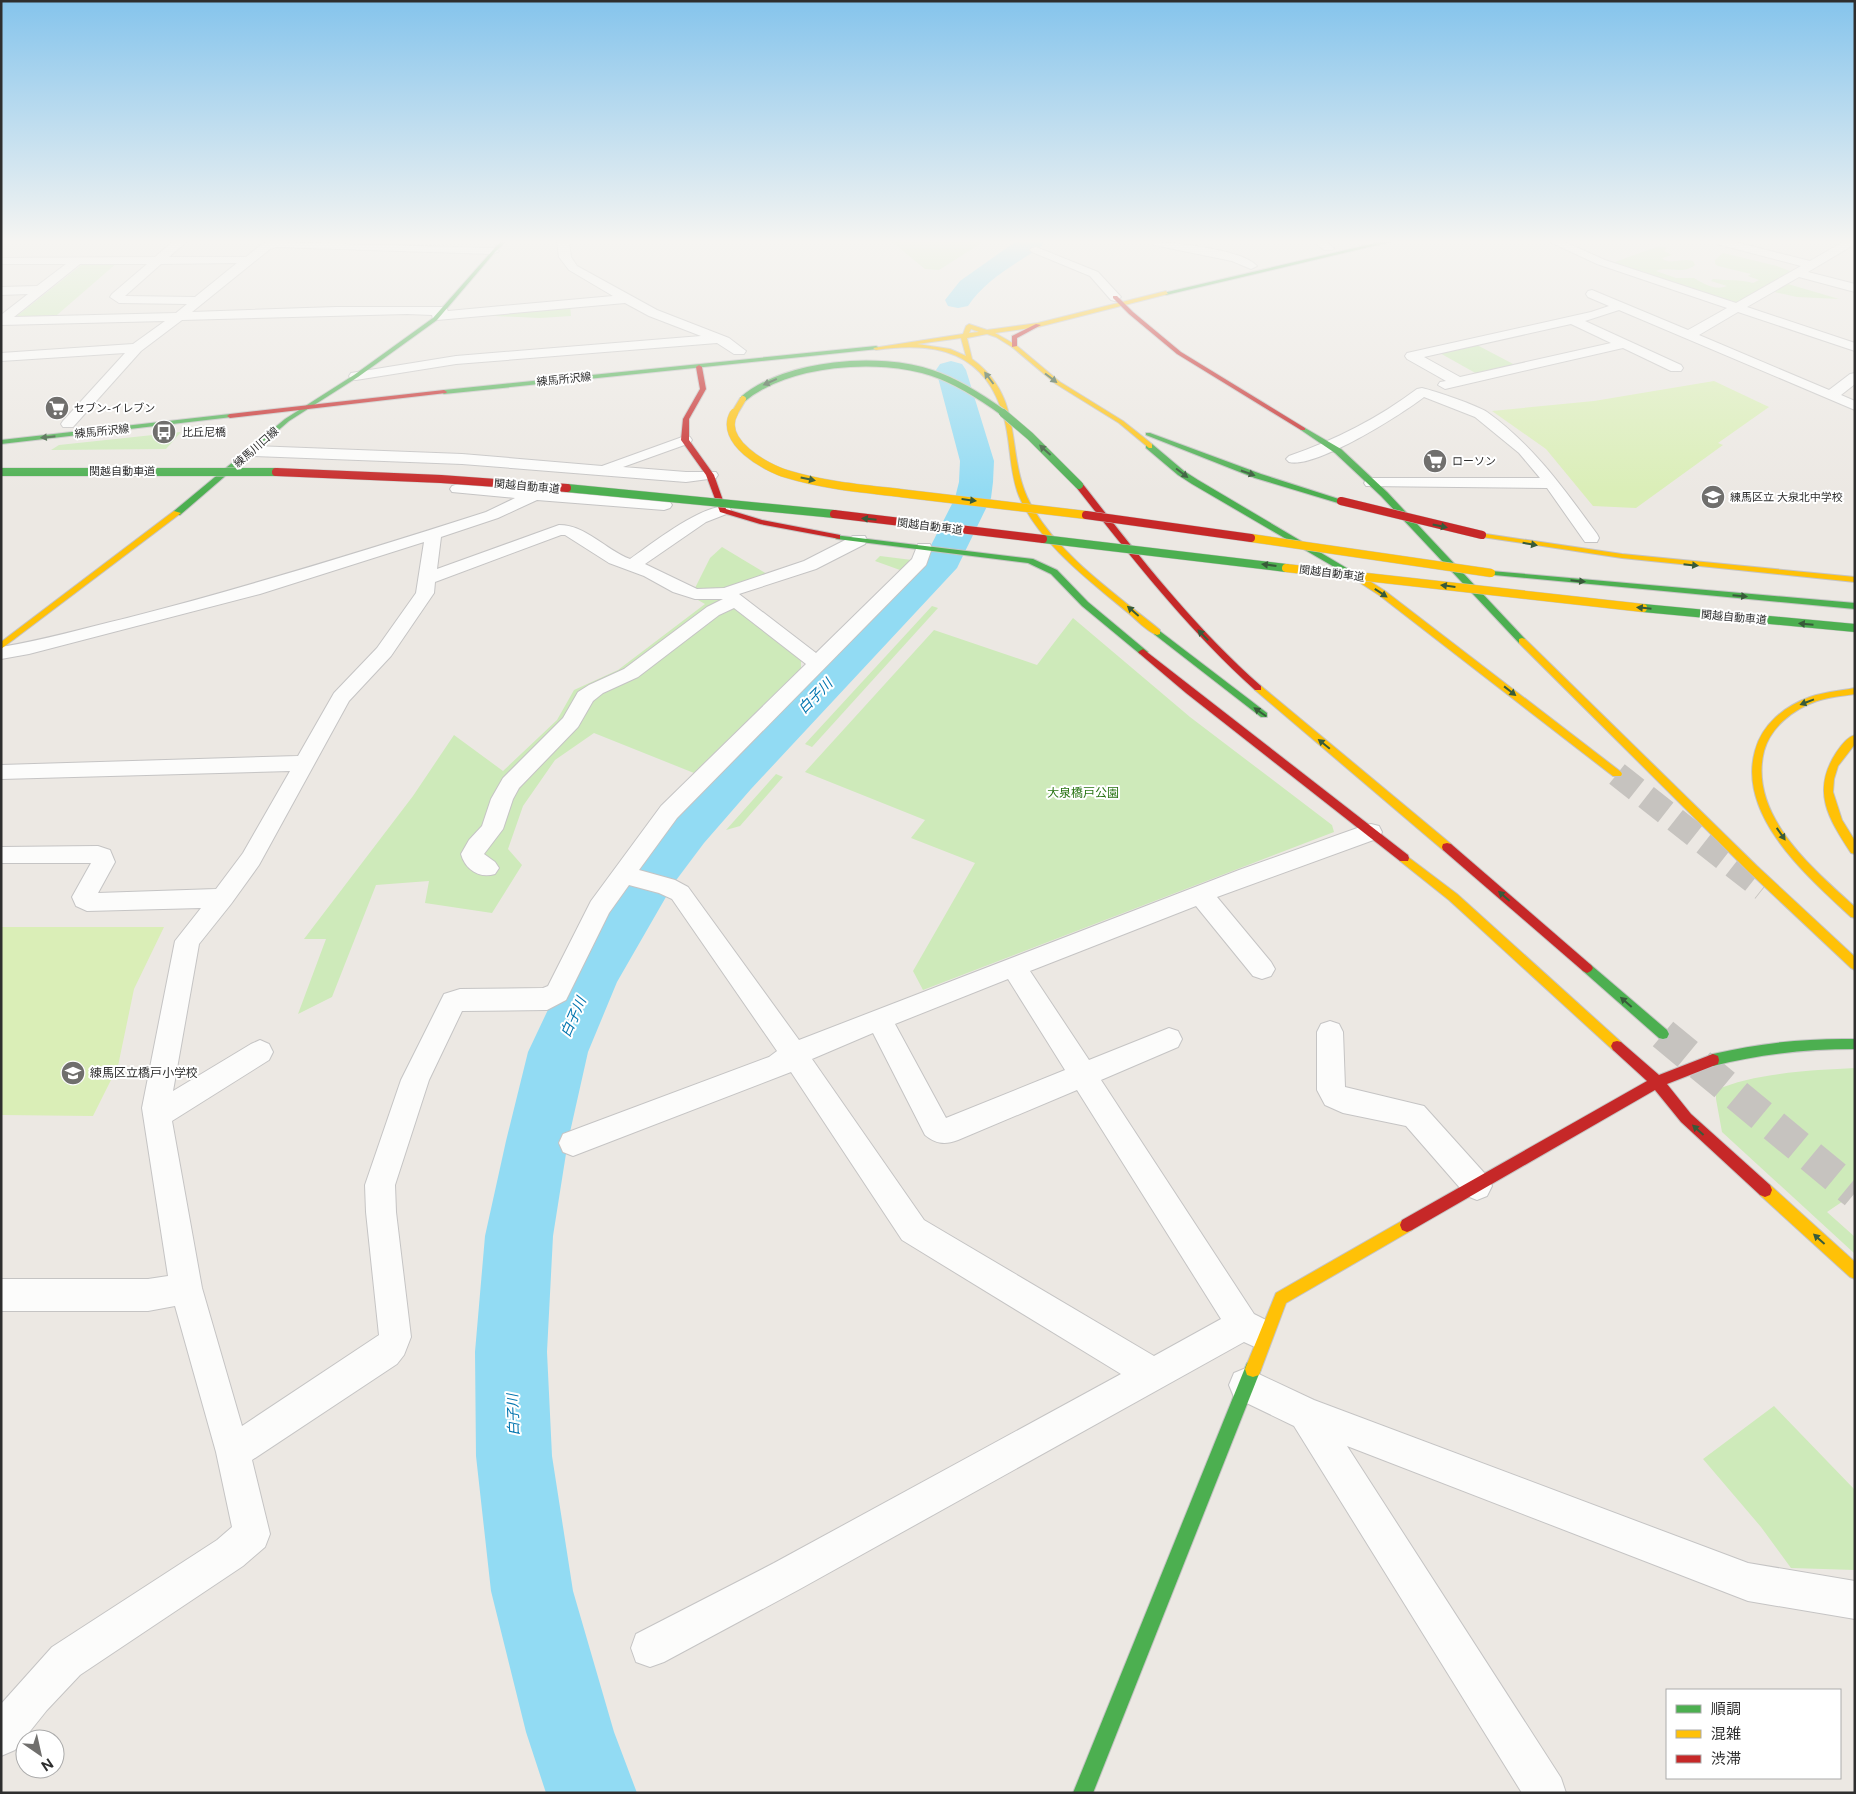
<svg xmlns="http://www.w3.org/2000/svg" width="1856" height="1794" font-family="'Public Sans','Noto Sans JP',sans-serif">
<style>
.green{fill:#ceeaba}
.pitch{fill:#daeeb7}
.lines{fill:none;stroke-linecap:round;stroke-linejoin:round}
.river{fill:#92dbf3;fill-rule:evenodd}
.highway-tunnel-far1{stroke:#c6c3bf;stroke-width:25;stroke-dasharray:25 12;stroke-linecap:butt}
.highway-tunnel{stroke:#c6c3bf;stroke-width:32;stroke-dasharray:32 16;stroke-linecap:butt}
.street-casing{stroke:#c5c4c4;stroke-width:2}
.fast-casing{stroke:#c5c4c4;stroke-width:2}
.slow-casing{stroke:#c5c4c4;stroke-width:2}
.jam-casing{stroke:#c5c4c4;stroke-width:2}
.street{fill:#fcfcfb;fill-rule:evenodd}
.fast{fill:#4caf50;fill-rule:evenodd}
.slow{fill:#ffc107;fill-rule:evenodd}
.jam{fill:#c62828;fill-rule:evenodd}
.fast-bridge-far1-casing{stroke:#c6c5c3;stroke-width:8;stroke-linecap:butt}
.fast-bridge-casing{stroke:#c6c5c3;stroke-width:9;stroke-linecap:butt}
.slow-bridge-far1-casing{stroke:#c6c5c3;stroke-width:8;stroke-linecap:butt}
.slow-bridge-casing{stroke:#c6c5c3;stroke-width:9;stroke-linecap:butt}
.jam-bridge-casing{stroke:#c6c5c3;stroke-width:9;stroke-linecap:butt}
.fast-bridge-far1{stroke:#4caf50;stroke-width:6}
.fast-bridge{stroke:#4caf50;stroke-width:8}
.slow-bridge-far1{stroke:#ffc107;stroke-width:6}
.slow-bridge{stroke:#ffc107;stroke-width:8}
.jam-bridge{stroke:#c62828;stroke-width:8}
.oneway{fill:#385b3a}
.labels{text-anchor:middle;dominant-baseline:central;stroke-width:4;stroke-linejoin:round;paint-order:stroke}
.far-street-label{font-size:11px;fill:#2e2e2e;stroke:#fff}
.far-poi-label{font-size:11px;fill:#2e2e2e;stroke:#fff;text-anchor:start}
.park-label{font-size:12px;fill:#297414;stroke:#fff}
.poi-label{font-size:12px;fill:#2e2e2e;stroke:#fff;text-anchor:start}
.water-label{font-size:14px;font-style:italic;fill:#0174ae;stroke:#fff}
</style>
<rect width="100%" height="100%" fill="#ece8e3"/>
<g class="green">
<polygon points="892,242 983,242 939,270 925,269"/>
<path d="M1659,246L1667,248L1664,251L1672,255L1662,258C1670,266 1681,257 1693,261L1695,265C1683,275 1669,266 1656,271L1676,278H1694C1704,284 1715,291 1727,286L1711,281L1713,279C1728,281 1739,279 1753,283L1759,280L1748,276L1751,274L1718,266L1715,264V260L1723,253L1777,266L1793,272L1739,303H1733L1617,264L1615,262Z"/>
<polygon points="85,262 118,262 57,315 22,317 17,316"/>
<polygon points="1788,284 1839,299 1797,297 1774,292"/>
<polygon points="570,305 571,316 540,318 495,316 494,312"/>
<polygon points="1475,344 1517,366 1479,375 1438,352"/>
<polygon points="181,432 166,449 51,450 59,445"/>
<polygon points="722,547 767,574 720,589 695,588 710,558"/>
<polygon points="880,556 912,560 903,569 900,570 875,561"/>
<polygon points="703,597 720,597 801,659 801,668 694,773 594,733 555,760 523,806 508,849 522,865 492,913 425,903 429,881 376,885 332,997 298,1014 326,939 304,939 413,796 454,735 503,771 557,720 574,690 618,670 705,604 698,600"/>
<polygon points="932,606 938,608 812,747 805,744"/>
<polygon points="1073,618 1190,717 1332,825 1334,832 923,990 913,971 975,863 911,838 925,820 805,772 934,630 1037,665"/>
<polygon points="776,774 783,777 740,826 726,830"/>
<path d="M1855,1068V1193L1827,1212L1855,1237V1254L1722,1132L1716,1099V1090C1753,1073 1814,1070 1855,1068Z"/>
<polygon points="1774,1406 1855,1490 1855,1570 1791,1568 1761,1527 1703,1459"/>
</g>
<g class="pitch">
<polygon points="1714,381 1769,407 1718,443 1723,445 1636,508 1593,506 1546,449 1492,411 1594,401"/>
<polygon points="1,927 164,927 134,989 118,1066 93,1116 1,1115"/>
</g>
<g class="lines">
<g class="river">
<path d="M1015,242H1044L1041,247C1015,264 985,280 968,306L958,308L948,306L945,300L960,281Z"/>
<polygon points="951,361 962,364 966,370 994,461 993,482 991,498 957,568 751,789 704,843 674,883 617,982 588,1052 568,1141 553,1236 547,1352 552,1456 573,1591 614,1732 637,1793 546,1793 526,1732 491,1591 476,1456 475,1352 485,1236 506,1141 528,1052 572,959 638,855 668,817 717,765 922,563 955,498 959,482 960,461 936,370 940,364"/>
</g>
<polyline class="highway-tunnel-far1" points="1617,774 1763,889"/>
<polyline class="highway-tunnel" points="1663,1034 1855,1193"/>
<g class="street-casing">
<g id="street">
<path d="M172,242H186L169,257H246L262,244L268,242L493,248L499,251L493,254L276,247L270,249L192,312L336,307H442L446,308L448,311L613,296L569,270L559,257L557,242H569L571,257L577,266L657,310L729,338L746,351L744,354H734L717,343L456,364L356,380L351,379L349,376L351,373L456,356L701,336L649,316L625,303L437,320L433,319L432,315L407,314L182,320L141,351L73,427H63L61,424L63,421L125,353L1,361V353L133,344L165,321L1,325V315L28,294L1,295V287L37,286L66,264H1V258L155,257ZM237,263L195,297L125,296L161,264ZM80,264H147L112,294L110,297L119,303L187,304L176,313L14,317Z"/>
<path d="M1149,242C1171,242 1242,249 1257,266L1251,269L1232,261L1154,245Z"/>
<polygon points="1314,242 1327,242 1334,248 1332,250 1324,250"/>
<path d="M1550,242H1565L1605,260L1736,303L1801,266L1717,244L1716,242H1735L1810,261L1843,242H1855V244L1808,272L1855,284V292L1799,277L1747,307L1855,343V351L1738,312L1699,335L1829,390L1850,374L1855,373V384L1841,395L1855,401V410L1619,310L1585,321L1681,365L1683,368L1681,371H1671L1623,348L1445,389L1438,385L1440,382L1446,381L1407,359L1405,356L1407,353L1591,312L1609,306L1588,297L1586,294L1588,291L1592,290L1688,330L1727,308L1597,264ZM1571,324L1611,343L1460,377L1424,357Z"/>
<polygon points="1036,247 1098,272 1121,297 1115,301 1111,300 1090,276 1032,252 1030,250 1032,248"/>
<path d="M1422,388C1435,391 1476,405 1487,412C1533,445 1564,489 1597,534L1599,538L1597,542H1585L1547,488L1366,486L1364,483L1366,480L1372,478H1540L1519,453L1475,417L1424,397C1401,415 1315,469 1289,462L1286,459L1289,456C1335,440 1377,419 1417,389Z"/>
<polygon points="685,436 690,437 692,440 690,443 623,467 686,472 716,472 718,475 716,478 686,482 462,464 252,456 247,454 244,451 247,448 252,446 462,454 602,466"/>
<path d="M458,484L664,500L670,502L672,505L670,508L664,510L537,500L498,518L441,537L437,569L559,525C586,525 606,550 630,559C650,545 706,501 729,507L731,510L729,513L706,522L645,564L697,589L724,588L804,561L853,536H865L867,540L865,544L816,569L739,594L816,653L912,559L918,544H930L932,548L926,565L677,818L639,870L675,880L688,887L799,1040L1239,870L1363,826L1371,824L1379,826L1382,832L1379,838L1217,897L1271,962L1275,969L1271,976L1262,979L1253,976L1196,906L1030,971L1089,1060L1169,1028L1178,1031L1182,1039L1178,1047L1101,1080L1254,1314L1268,1321L1273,1332L1268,1343L1257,1348L1244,1342L800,1589L664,1662L650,1667L636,1662L631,1648L636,1634L774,1563L1121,1374L902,1240L791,1072L573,1156L563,1152L559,1143L563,1134L769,1057L777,1051L672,899L659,893L629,885L609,913L566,1000L547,1010L462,1011L429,1080L395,1185L396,1212L411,1337L404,1355L397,1364L252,1460L270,1534L265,1547L243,1566L80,1675L47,1710L15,1750L1,1756V1704L52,1647L217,1540L232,1527L216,1452L175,1306L148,1311H1V1279H148L168,1276L142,1108L175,941L201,908L87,911L76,906L72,897L91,863H1V847L98,846L110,850L115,862L98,893L216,889L243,853L290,771L1,779V765L298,756L334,693L377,648L416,593L424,542L260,594L29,654L1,659V647C44,640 85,628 127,618C248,587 367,550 486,512L515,498L452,492L450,489L452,486ZM561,535H565L609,563L644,576L673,592L695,599H723L707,607L624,669L589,685L578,692L563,718L503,778L491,799L482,826L469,840L461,854C465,869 479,879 495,874L499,868L495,862L484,854L503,829L513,799L519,788L578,727L593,701L603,693L638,677L719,615L734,608L806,664L661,806L591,901L548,986L543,988L460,989L444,994L401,1080L365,1185L366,1212L379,1335L242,1426L202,1288L172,1121L269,1060L273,1052L269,1044L260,1040L251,1044L173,1091L199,944L231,904L259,865L349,701L391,656L434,593L435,582ZM1008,979L1065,1070L946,1118L895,1024ZM873,1033L925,1135C936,1144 945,1145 958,1140L1077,1090L1221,1319L1154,1356L924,1220L812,1059Z"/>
<polygon points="1330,1021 1339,1024 1343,1032 1345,1087 1424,1106 1487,1176 1492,1186 1487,1196 1477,1200 1467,1196 1406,1126 1343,1113 1325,1105 1317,1090 1317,1032 1321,1024"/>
<polygon points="1246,1368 1314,1400 1748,1563 1855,1581 1855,1619 1748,1601 1347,1446 1561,1778 1566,1793 1522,1793 1294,1426 1234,1397 1229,1385 1234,1373"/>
</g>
</g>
<g class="fast-casing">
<g id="fast">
<polygon points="500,242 505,242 495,252 437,320 358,377 289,421 180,515 174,515 174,511 285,419 354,375 433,318"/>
<polygon points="1380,242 1390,242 1166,295 1163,293"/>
<polygon points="876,346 878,347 878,349 444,394 441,392 444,390"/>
<polygon points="230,414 233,416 232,417 1,444 1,440"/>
<polygon points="1301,428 1305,428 1341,449 1387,492 1525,639 1525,643 1519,643 1381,496 1335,453 1301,430"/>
<polygon points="1146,433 1150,433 1261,474 1345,501 1338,503 1255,478 1146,435"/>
<polygon points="1146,444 1152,444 1184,471 1198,480 1355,573 1354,575 1348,575 1192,484 1178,475 1146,448"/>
<polygon points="834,535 1033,559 1057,570 1088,602 1148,652 1146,654 1140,654 1082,606 1051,574 1028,563 837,539 833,537"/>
<polygon points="1491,571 1855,603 1855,609 1494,575 1490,573"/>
<polygon points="1157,629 1267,713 1267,717 1261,717 1154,634 1154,630"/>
<polygon points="1587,963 1591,965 1667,1030 1669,1034 1667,1038 1663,1039 1659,1038 1583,971 1581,968 1583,965"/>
<path d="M1855,1039V1049C1806,1049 1760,1054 1713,1066L1708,1064L1707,1060L1708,1056L1713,1054C1760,1043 1807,1038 1855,1039Z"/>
<polygon points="1253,1361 1259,1363 1261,1369 1093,1793 1073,1793 1247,1363"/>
</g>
</g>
<g class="slow-casing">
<g id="slow">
<path d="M1166,291L1168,294L1038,327L995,333L1016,345L1060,382L1123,421L1152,444V448H1149L1119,423L1056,384L1012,347L996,337L987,334L967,338L972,359C1027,399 1004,454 1030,503C1057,554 1117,595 1160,630V634L1157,635C1146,631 1136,619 1127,612C1090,581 1038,542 1019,496C1009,471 1011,443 1004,418C986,352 937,341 876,350L873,348L963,334L966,326L969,324L987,330L1038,323ZM971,329L979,332L969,333ZM961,338L966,356L950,349L917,344Z"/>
<polygon points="174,511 181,513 1,649 1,642"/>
<polygon points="1479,533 1622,554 1855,577 1855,582 1622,558 1482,537 1478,535"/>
<polygon points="1348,571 1354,571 1385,591 1621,772 1622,774 1621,776 1613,776 1379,595 1348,575"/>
<polygon points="1522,638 1525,639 1757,866 1855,957 1855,970 1851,968 1749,872 1519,643 1519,639"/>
<polygon points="1258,685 1261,686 1451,844 1452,847 1451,850 1443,850 1255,690 1255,686"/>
<path d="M1855,688V694C1842,696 1829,697 1817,701C1794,709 1771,726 1764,751C1748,815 1813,869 1855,907V918L1851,917C1808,877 1737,816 1755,751C1762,724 1785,706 1810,697C1824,692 1840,691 1855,688Z"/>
<path d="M1855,735V744L1838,766L1834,779L1833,792L1842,820L1855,841V854L1851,853C1829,819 1811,792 1836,753C1840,747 1847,737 1855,735Z"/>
<polygon points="1404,854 1457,894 1621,1042 1623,1046 1621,1050 1617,1051 1613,1050 1449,900 1400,861 1399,858 1400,855"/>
<polygon points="1765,1183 1770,1185 1855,1262 1855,1279 1850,1277 1760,1195 1758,1190 1760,1185"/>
<polygon points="1407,1218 1412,1220 1414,1225 1412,1230 1286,1303 1259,1375 1253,1377 1247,1375 1245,1369 1276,1293"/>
</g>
</g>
<g class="jam-casing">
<g id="jam">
<polygon points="1113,296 1117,296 1133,312 1181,352 1305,428 1305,430 1301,430 1177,354 1129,314 1113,298"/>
<polygon points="1036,324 1041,325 1017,338 1017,346 1012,347 1012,336"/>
<polygon points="699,365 702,367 706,389 689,419 689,440 714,475 726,509 762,520 840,535 840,539 760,524 720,512 706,475 681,440 683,419 700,389 696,367"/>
<polygon points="444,390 447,392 446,393 230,418 227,416 230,414"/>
<path d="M1076,483H1082C1138,555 1193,626 1261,686V690H1255C1187,629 1132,558 1076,487Z"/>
<polygon points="1143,649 1408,855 1409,858 1408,861 1400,861 1186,693 1140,654 1138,652"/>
<polygon points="1447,843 1451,844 1591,965 1593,968 1591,971 1587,973 1583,971 1443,850 1442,847 1443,844"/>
<polygon points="1617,1041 1621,1042 1659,1075 1713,1054 1718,1056 1719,1060 1718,1064 1667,1084 1691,1114 1770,1185 1772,1190 1770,1195 1765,1197 1760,1195 1681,1122 1655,1090 1412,1230 1407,1232 1402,1230 1400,1225 1402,1220 1647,1081 1613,1050 1611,1046 1613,1042"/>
</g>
</g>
<use href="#street" class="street"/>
<use href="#fast" class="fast"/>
<use href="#slow" class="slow"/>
<use href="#jam" class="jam"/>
<g class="fast-bridge-far1-casing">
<path id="fast-bridge-far1" d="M743,399C787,362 879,355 932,373C959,382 983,398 1005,414"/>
</g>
<g class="fast-bridge-casing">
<g id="fast-bridge">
<polyline points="1003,413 1030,436 1079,485"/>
<polyline points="1,472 276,472"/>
<polyline points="567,488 834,514"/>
<polyline points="1043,539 1286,568"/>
<polyline points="1643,608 1855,628"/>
</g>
</g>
<g class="slow-bridge-far1-casing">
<polyline id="slow-bridge-far1" points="734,414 743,399"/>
</g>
<g class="slow-bridge-casing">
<g id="slow-bridge">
<path d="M734,413C718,441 766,468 787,474C826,486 868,489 908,494C967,501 1027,508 1086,515"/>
<polyline points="1251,538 1491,573"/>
<polyline points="1286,568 1643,608"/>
</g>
</g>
<g class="jam-bridge-casing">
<g id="jam-bridge">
<polyline points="276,472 441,479 567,488"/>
<polyline points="1341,501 1482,535"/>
<polyline points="834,514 1043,539"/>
<polyline points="1086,515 1251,538"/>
</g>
</g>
<use href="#fast-bridge-far1" class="fast-bridge-far1"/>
<use href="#fast-bridge" class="fast-bridge"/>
<use href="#slow-bridge-far1" class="slow-bridge-far1"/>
<use href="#slow-bridge" class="slow-bridge"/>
<use href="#jam-bridge" class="jam-bridge"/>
</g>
<defs><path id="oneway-solid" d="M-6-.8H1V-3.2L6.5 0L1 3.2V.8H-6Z" transform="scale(1.25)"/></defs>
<g class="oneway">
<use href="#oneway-solid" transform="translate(989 378) rotate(-127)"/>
<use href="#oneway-solid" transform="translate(1051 378) rotate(37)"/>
<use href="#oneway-solid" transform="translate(770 382) rotate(156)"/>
<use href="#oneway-solid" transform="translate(48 437) rotate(174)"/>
<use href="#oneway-solid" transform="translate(1045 450) rotate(-138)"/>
<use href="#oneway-solid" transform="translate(1182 473) rotate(37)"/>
<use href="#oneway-solid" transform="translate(1248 473) rotate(19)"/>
<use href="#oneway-solid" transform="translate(808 479) rotate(12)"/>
<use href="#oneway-solid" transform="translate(969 500) rotate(7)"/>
<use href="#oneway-solid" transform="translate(869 519) rotate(-174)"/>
<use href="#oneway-solid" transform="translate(1440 526) rotate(12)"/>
<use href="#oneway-solid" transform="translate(1530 544) rotate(10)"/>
<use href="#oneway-solid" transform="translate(1269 565) rotate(-173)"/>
<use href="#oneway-solid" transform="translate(1691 565) rotate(6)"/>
<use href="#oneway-solid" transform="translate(1578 581) rotate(6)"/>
<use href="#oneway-solid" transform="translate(1448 586) rotate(-173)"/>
<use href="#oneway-solid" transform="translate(1381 593) rotate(34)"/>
<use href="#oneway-solid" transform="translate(1740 596) rotate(5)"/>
<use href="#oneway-solid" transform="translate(1644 608) rotate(-174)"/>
<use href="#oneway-solid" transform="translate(1133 611) rotate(-139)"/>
<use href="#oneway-solid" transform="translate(1806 624) rotate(-175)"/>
<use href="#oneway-solid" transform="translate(1203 635) rotate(-134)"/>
<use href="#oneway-solid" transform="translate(1510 691) rotate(38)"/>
<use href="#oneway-solid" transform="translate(1807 702) rotate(159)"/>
<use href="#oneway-solid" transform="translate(1260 712) rotate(-145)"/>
<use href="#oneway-solid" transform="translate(1324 744) rotate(-141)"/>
<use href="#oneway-solid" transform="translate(1781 834) rotate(55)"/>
<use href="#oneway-solid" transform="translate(1504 896) rotate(-139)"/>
<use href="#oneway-solid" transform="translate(1626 1002) rotate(-139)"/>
<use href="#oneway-solid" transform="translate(1698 1130) rotate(-138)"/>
<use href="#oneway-solid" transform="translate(1819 1239) rotate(-138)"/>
</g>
<linearGradient id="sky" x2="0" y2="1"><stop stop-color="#85c4ec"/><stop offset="0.49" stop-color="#f6f5f2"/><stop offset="1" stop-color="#f6f5f2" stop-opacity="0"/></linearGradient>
<rect width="1856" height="493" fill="url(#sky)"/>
<defs>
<g id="supermarket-disc" transform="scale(1.25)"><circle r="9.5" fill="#706f6d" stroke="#fff"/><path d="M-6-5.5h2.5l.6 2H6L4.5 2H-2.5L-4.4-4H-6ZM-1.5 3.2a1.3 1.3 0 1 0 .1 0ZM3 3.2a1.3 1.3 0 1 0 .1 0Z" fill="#fff"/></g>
<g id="bus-disc" transform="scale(1.25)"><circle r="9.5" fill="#706f6d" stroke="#fff"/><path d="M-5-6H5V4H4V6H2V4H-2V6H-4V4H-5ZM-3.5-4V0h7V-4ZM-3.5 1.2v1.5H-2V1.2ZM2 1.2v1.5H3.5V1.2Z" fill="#fff"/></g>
<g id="school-disc" transform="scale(1.25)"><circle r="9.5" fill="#706f6d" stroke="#fff"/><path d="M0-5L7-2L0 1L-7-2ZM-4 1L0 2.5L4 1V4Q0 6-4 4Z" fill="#fff"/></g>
</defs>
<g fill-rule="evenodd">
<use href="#supermarket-disc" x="57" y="408"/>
<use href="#bus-disc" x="164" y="432"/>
<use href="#supermarket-disc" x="1435" y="461"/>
<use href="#school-disc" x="1713" y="497"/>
<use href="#school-disc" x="73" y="1073"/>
</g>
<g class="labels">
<g class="far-street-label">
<text transform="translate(564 379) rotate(-6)">練馬所沢線</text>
<text transform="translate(102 431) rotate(-6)">練馬所沢線</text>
<text transform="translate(256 447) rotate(-41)">練馬川口線</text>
<text x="122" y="471">関越自動車道</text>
<text transform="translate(527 486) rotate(5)">関越自動車道</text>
<text transform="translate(930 526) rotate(7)">関越自動車道</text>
<text transform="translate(1332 573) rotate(7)">関越自動車道</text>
<text transform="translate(1734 617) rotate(5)">関越自動車道</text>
</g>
<g class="far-poi-label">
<text x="74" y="408">セブン-イレブン</text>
<text x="182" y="432">比丘尼橋</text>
<text x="1452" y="461">ローソン</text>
<text x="1730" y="497">練馬区立 大泉北中学校</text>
</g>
<g class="park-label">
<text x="1083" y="793">大泉橋戸公園</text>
</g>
<g class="poi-label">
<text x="90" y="1073">練馬区立橋戸小学校</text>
</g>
<g class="water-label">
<text transform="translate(815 696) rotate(-46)">白子川</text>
<text transform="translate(573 1017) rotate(-66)">白子川</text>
<text transform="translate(513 1415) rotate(-92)">白子川</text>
</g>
</g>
<rect width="1856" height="1794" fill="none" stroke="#2e2e2e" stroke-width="5"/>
<rect x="1666" y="1689" width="175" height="90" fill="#ffffff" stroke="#ababab"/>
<rect x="1676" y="1705" width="25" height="8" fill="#4caf50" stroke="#ababab"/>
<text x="1711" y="1714" font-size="15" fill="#2e2e2e">順調</text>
<rect x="1676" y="1730" width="25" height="8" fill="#ffc107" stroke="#ababab"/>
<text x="1711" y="1739" font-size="15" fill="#2e2e2e">混雑</text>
<rect x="1676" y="1755" width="25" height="8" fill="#c62828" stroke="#ababab"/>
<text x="1711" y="1764" font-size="15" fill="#2e2e2e">渋滞</text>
<g transform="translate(40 1754) rotate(146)"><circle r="24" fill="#ffffff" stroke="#ababab"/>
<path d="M0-4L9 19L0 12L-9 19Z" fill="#706f6d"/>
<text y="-8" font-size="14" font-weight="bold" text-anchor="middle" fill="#2e2e2e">N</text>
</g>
</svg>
